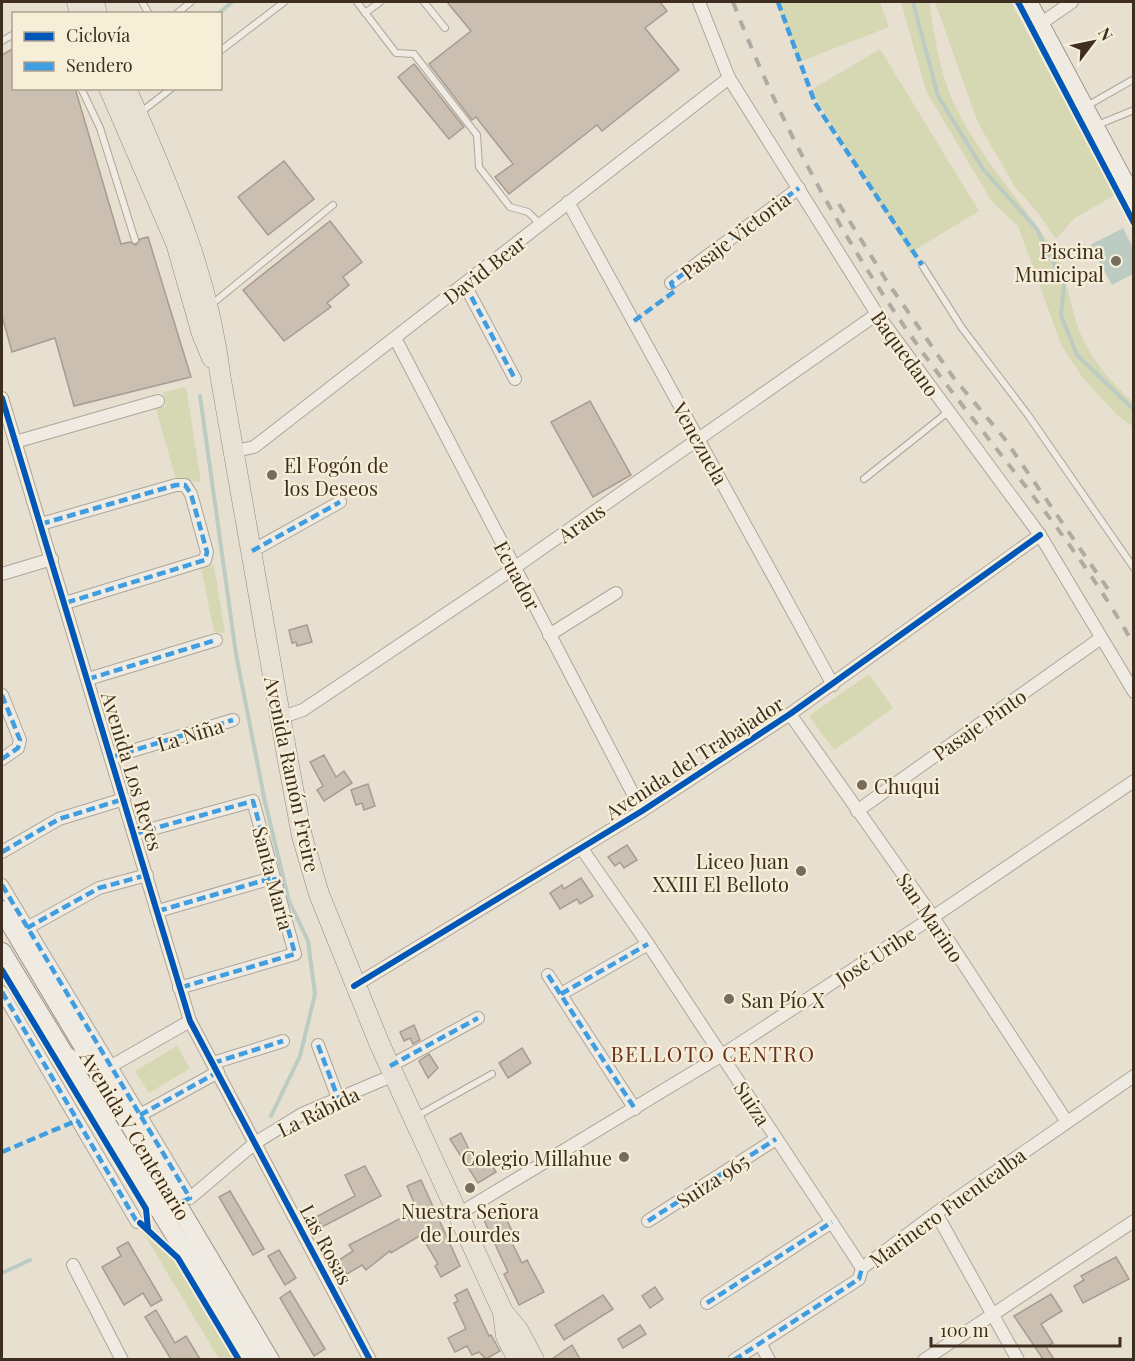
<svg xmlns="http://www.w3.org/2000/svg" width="1135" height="1361" font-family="'Playfair Display',serif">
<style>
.green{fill:#d6d7b3}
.water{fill:#bcccc2}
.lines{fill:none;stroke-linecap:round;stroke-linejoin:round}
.stream{stroke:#bcccc2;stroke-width:4}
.building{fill:#cbbfb2;stroke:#a89c90;stroke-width:1.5}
.service-casing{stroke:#ada599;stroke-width:8}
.minor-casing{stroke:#ada599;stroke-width:14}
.secondary-casing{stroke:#9c958a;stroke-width:20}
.primary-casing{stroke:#928b80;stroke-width:21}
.service{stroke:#efebe3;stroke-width:6}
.minor{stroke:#efebe3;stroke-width:12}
.secondary{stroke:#efebe3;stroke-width:18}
.primary{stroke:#e6e1d4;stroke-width:20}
.rail{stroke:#afaaa2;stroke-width:4;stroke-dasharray:10 10;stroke-linecap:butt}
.quiet{stroke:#3f9de0;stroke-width:4.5;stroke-dasharray:9 4.5;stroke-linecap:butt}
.cycleway-casing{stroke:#f7eed8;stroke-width:10}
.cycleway{stroke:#0057b8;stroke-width:6}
.poi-dot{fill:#786c5e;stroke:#f7eed8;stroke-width:2}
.labels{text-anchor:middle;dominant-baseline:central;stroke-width:4.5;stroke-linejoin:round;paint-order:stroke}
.street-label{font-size:20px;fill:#3d2e20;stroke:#f7eed8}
.poi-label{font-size:20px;fill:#3d2e20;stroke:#f7eed8;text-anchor:end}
.neighbourhood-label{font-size:21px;letter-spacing:1.5px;fill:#6b2e1e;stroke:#f7eed8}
</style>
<rect width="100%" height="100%" fill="#e7e0d1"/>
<g class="green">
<polygon points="776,2 880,2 889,27 799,62"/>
<path d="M901,2H929C933,24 936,48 942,70C961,141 1018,193 1056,254C1068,280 1070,309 1081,335C1093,362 1112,383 1133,402V427L1117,415L1083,378L1062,347L1018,226L992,202L926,91Z"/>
<polygon points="935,2 1011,2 1115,195 1075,218 1056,239 1037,212 1015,187 978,123"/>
<polygon points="880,49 979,211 910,253 811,90"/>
<polygon points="186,387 201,482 181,480 175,476 156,409 167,406 163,392"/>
<polygon points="214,565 225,633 214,632 201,568"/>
<polygon points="869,674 893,708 834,750 809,716"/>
<polygon points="177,1046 190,1068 149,1093 135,1071"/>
<polygon points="141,1229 176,1261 236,1359 219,1359"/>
</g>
<polygon class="water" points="1123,228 1133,248 1133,274 1112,285 1090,245"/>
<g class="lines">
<g class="stream">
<polyline points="913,2 938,96 983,169 1036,228 1064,284 1061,315 1077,355 1134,410"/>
<polyline points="218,14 232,2"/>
<polyline points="200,396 236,654 265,802 289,901 308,941 315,994 300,1056 271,1116"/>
<polyline points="2,1273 30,1260"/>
</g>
</g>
<g class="building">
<polygon points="447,2 660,2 667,11 645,28 679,70 602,131 597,125 509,194 495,177 513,164 476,117 472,120 429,64 471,31"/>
<polygon points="14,48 14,88 75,88 121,244 130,242 136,245 140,239 148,237 191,377 74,406 55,338 12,352 2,316 2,55"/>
<polygon points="414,64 464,127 449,139 398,77"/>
<polygon points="284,161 314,199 268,235 238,197"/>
<polygon points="330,221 362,262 343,277 349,285 327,303 331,307 284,341 243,290"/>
<polygon points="590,401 631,475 593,497 551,422"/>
<polygon points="307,625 312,642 297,646 296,642 292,643 289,630"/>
<polygon points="324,755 336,777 344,771 352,783 324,801 317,790 323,786 310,762"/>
<polygon points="368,784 375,806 364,810 362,803 356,805 351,790"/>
<polygon points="627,845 637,860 624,868 620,862 615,866 608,857"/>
<polygon points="581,878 593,896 580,904 577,899 560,909 550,893 562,885 564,889"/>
<polygon points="414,1025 420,1040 413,1044 410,1038 404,1041 400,1032"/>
<polygon points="522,1048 531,1063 508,1078 499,1063"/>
<polygon points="429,1054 438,1068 428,1078 419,1061"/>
<polygon points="461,1133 476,1164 487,1157 496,1172 478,1183 450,1139"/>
<polygon points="365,1166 381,1196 322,1227 316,1217 355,1196 345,1175"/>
<polygon points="421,1180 460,1266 441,1277 435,1266 438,1264 421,1235 391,1253 390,1251 366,1270 362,1265 347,1274 339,1260 353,1251 349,1245 411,1213 409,1208 415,1205 407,1186"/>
<polygon points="230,1191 264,1249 253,1255 219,1197"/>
<polygon points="496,1211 499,1217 504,1214 514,1235 509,1237 522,1263 527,1260 544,1292 519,1305 504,1274 508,1272 483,1218"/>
<polygon points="128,1242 162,1300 151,1306 143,1293 124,1305 102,1267 121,1256 117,1248"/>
<polygon points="279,1250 296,1278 285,1285 268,1256"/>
<polygon points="1116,1257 1129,1279 1083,1303 1074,1286 1084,1280 1081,1276"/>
<polygon points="655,1287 663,1299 650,1308 642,1296"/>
<polygon points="467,1289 489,1336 491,1335 500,1351 486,1359 479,1352 472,1355 467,1346 455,1352 448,1338 466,1329 454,1303 458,1301 455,1295"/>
<polygon points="290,1291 325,1349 314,1356 280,1298"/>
<polygon points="1051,1294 1062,1311 1041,1324 1053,1343 1046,1347 1054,1359 1043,1359 1014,1316"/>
<polygon points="603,1295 613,1309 564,1340 555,1325"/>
<polygon points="156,1310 175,1343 186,1336 200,1359 171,1359 145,1317"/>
<polygon points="640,1325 646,1334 623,1348 618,1339"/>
<polygon points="572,1345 580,1359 552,1359"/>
</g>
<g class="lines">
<g class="service-casing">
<g id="service">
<polyline points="142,2 149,14"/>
<polyline points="357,2 396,53 414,54 477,135 479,167 510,207 528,212 540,224"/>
<polyline points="424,2 445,28"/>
<polyline points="365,13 380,2"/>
<polyline points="176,14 191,2"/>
<polyline points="2,41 14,34"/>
<polyline points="220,51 284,2"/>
<polyline points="81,88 100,128 135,240"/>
<polyline points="1085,107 1134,79"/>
<polyline points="141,112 172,88"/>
<polyline points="1095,126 1134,110"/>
<polyline points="922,265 962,328 1028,415 1134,568"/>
<polyline points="212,304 333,205"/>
<polyline points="864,479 948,412"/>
<polyline points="417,1116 492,1074"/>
</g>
</g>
<g class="minor-casing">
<g id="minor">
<polyline points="699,2 729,78 877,314 1040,535 1134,692"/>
<polyline points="1040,24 1072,2"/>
<polyline points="568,202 833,685"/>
<polyline points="671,283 799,188"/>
<polyline points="465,285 515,379"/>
<polyline points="395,338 642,811"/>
<polyline points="2,398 190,1021 370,1360"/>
<polyline points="15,442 158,401"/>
<polyline points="235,451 254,447 729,78"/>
<polyline points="41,524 176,485 185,485 191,494 207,552 205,560 65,603"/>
<polyline points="252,551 340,502"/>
<polyline points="2,574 52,559"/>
<polyline points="549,635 616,593"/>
<polyline points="88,679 216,640"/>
<polyline points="2,695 20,740 18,748 2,759"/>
<polyline points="790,714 933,917 1067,1122"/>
<polyline points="280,718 303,710 514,568 877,314"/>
<polyline points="112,757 233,720"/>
<polyline points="857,811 1101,638"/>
<polyline points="134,834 253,801 295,954 179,988"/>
<polyline points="582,849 648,944 862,1268"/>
<polyline points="2,852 59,819 124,799"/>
<polyline points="2,885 190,1198 255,1143 302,1114 394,1075"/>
<polyline points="158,911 272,878"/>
<polyline points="27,928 99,888 147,875"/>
<polyline points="548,975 635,1109"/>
<polyline points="354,986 642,811 790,714 1040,535"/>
<polyline points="2,992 137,1222"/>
<polyline points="561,994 648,944"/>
<polyline points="318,1045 338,1098"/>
<polyline points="67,1053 99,1073 190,1021"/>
<polyline points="213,1063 283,1041"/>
<polyline points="390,1066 478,1018"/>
<polyline points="140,1115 218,1072"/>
<polyline points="936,1213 1018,1360"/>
<polyline points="457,1215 722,1055 933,917 1134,781"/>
<polyline points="648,1221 776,1139"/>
<polyline points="73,1265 122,1360"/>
<polyline points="707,1303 832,1222"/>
<polyline points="760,1343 769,1360"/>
<polyline points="734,1360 859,1279 862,1268 936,1213 1134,1076"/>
<polyline points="924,1360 1134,1221"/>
</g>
</g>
<g class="secondary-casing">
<g id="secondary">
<polyline points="1028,2 1134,200"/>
<polyline points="2,910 270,1360"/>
<polyline points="2,952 251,1360"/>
</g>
</g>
<g class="primary-casing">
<g id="primary">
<polyline points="77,2 80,14"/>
<polyline points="94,2 97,14"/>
<polyline points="109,88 176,243 202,334 212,358"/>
<path d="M126,88C169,188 208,271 221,380L288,761L302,836L319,894L380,1045L503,1312L506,1336L518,1360"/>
<polyline points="503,1312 518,1330 534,1360"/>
</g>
</g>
<use href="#service" class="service"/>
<use href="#minor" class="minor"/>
<use href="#secondary" class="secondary"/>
<use href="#primary" class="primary"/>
<g class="rail">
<path d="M733,2C785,137 858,268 946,384C1011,469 1081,551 1134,645"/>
<polyline points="839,204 886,280 953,377 1004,438 1112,595"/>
</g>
<g class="quiet">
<polyline points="778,2 815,103 922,265"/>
<polyline points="465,285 515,379"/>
<polyline points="634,321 675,291 671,283 799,188"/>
<polyline points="41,524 176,485 185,485 191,494 207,552 205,560 65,603"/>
<polyline points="252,551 340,502"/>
<polyline points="88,679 216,640"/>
<polyline points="2,695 20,740 18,748 2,759"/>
<polyline points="112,757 233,720"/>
<polyline points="134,834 253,801 295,954 179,988"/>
<polyline points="2,852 59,819 124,799"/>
<polyline points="2,885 190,1198 177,1204"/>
<polyline points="158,911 272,878"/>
<polyline points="27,928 99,888 147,875"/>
<polyline points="548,975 635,1109"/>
<polyline points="2,992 137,1222"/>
<polyline points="561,994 648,944"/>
<polyline points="318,1045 338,1098"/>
<polyline points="213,1063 283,1041"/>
<polyline points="390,1066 478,1018"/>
<polyline points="140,1115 218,1072"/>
<polyline points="2,1152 78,1120"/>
<polyline points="648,1221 776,1139"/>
<polyline points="707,1303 832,1222"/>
<polyline points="734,1360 859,1279 862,1268"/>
</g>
<g class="cycleway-casing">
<g id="cycleway">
<polyline points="1018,2 1134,223"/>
<polyline points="2,398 190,1021 370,1360"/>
<polyline points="2,970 146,1209 148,1229"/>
<polyline points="354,986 642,811 790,714 1040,535"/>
<polyline points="140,1223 178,1258 239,1360"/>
</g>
</g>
<use href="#cycleway" class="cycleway"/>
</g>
<g class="poi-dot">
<circle cx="1116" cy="261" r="6"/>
<circle cx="272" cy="475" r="6"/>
<circle cx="862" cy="785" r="6"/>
<circle cx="801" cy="871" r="6"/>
<circle cx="729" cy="999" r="6"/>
<circle cx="624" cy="1157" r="6"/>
<circle cx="470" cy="1188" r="6"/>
</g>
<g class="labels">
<g class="street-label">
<text transform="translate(735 235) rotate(-37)">Pasaje Victoria</text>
<text transform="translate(484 269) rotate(-38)">David Bear</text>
<text transform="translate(906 353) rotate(54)">Baquedano</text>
<text transform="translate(701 443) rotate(61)">Venezuela</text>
<text transform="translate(581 522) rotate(-35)">Araus</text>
<text transform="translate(518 575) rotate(62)">Ecuador</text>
<text transform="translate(979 724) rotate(-35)">Pasaje Pinto</text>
<text transform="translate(190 734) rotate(-17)">La Niña</text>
<text transform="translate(694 757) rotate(-33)">Avenida del Trabajador</text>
<text transform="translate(133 771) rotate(73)">Avenida Los Reyes</text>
<text transform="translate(293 774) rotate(78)">Avenida Ramón Freire</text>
<text transform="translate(274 878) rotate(75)">Santa María</text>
<text transform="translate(931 917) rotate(56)">San Marino</text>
<text transform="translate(875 955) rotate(-33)">José Uribe</text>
<text transform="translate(753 1103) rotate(57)">Suiza</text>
<text transform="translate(318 1111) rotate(-26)">La Rábida</text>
<text transform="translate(136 1135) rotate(59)">Avenida V Centenario</text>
<text transform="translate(712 1180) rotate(-33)">Suiza 965</text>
<text transform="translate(947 1207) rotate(-36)">Marinero Fuentealba</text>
<text transform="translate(327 1244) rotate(62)">Las Rosas</text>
</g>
<g class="poi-label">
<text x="1104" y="250">Piscina<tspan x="1104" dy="23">Municipal</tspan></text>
<text x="284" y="464" text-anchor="start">El Fogón de<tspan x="284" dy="23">los Deseos</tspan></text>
<text x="874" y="785" text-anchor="start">Chuqui</text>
<text x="789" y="860">Liceo Juan<tspan x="789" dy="23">XXIII El Belloto</tspan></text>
<text x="741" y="999" text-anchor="start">San Pío X</text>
<text x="612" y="1157">Colegio Millahue</text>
<text x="470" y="1210" text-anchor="middle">Nuestra Señora<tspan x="470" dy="23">de Lourdes</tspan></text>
</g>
<g class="neighbourhood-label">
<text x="713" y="1053">BELLOTO CENTRO</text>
</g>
</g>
<rect width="1135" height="1361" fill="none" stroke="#3d2e20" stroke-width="6"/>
<rect x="12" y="12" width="210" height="78" fill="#f7eed8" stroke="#ada18e" stroke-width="1.5"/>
<rect x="24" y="32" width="30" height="9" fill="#0057b8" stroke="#ada18e" stroke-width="1.5"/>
<text x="66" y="42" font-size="18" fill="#3d2e20">Ciclovía</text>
<rect x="24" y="62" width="30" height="9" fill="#3f9de0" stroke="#ada18e" stroke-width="1.5"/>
<text x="66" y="72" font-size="18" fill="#3d2e20">Sendero</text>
<g transform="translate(1093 42) rotate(58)" stroke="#f7eed8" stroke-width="4.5" paint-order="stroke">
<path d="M0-4.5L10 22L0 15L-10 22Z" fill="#3d2e20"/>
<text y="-9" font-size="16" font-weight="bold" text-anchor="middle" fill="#3d2e20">N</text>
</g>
<path d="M931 1337v9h189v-9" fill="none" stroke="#3d2e20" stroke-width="3"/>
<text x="940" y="1337" font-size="18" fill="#3d2e20" stroke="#f7eed8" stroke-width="4.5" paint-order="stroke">100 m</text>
</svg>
